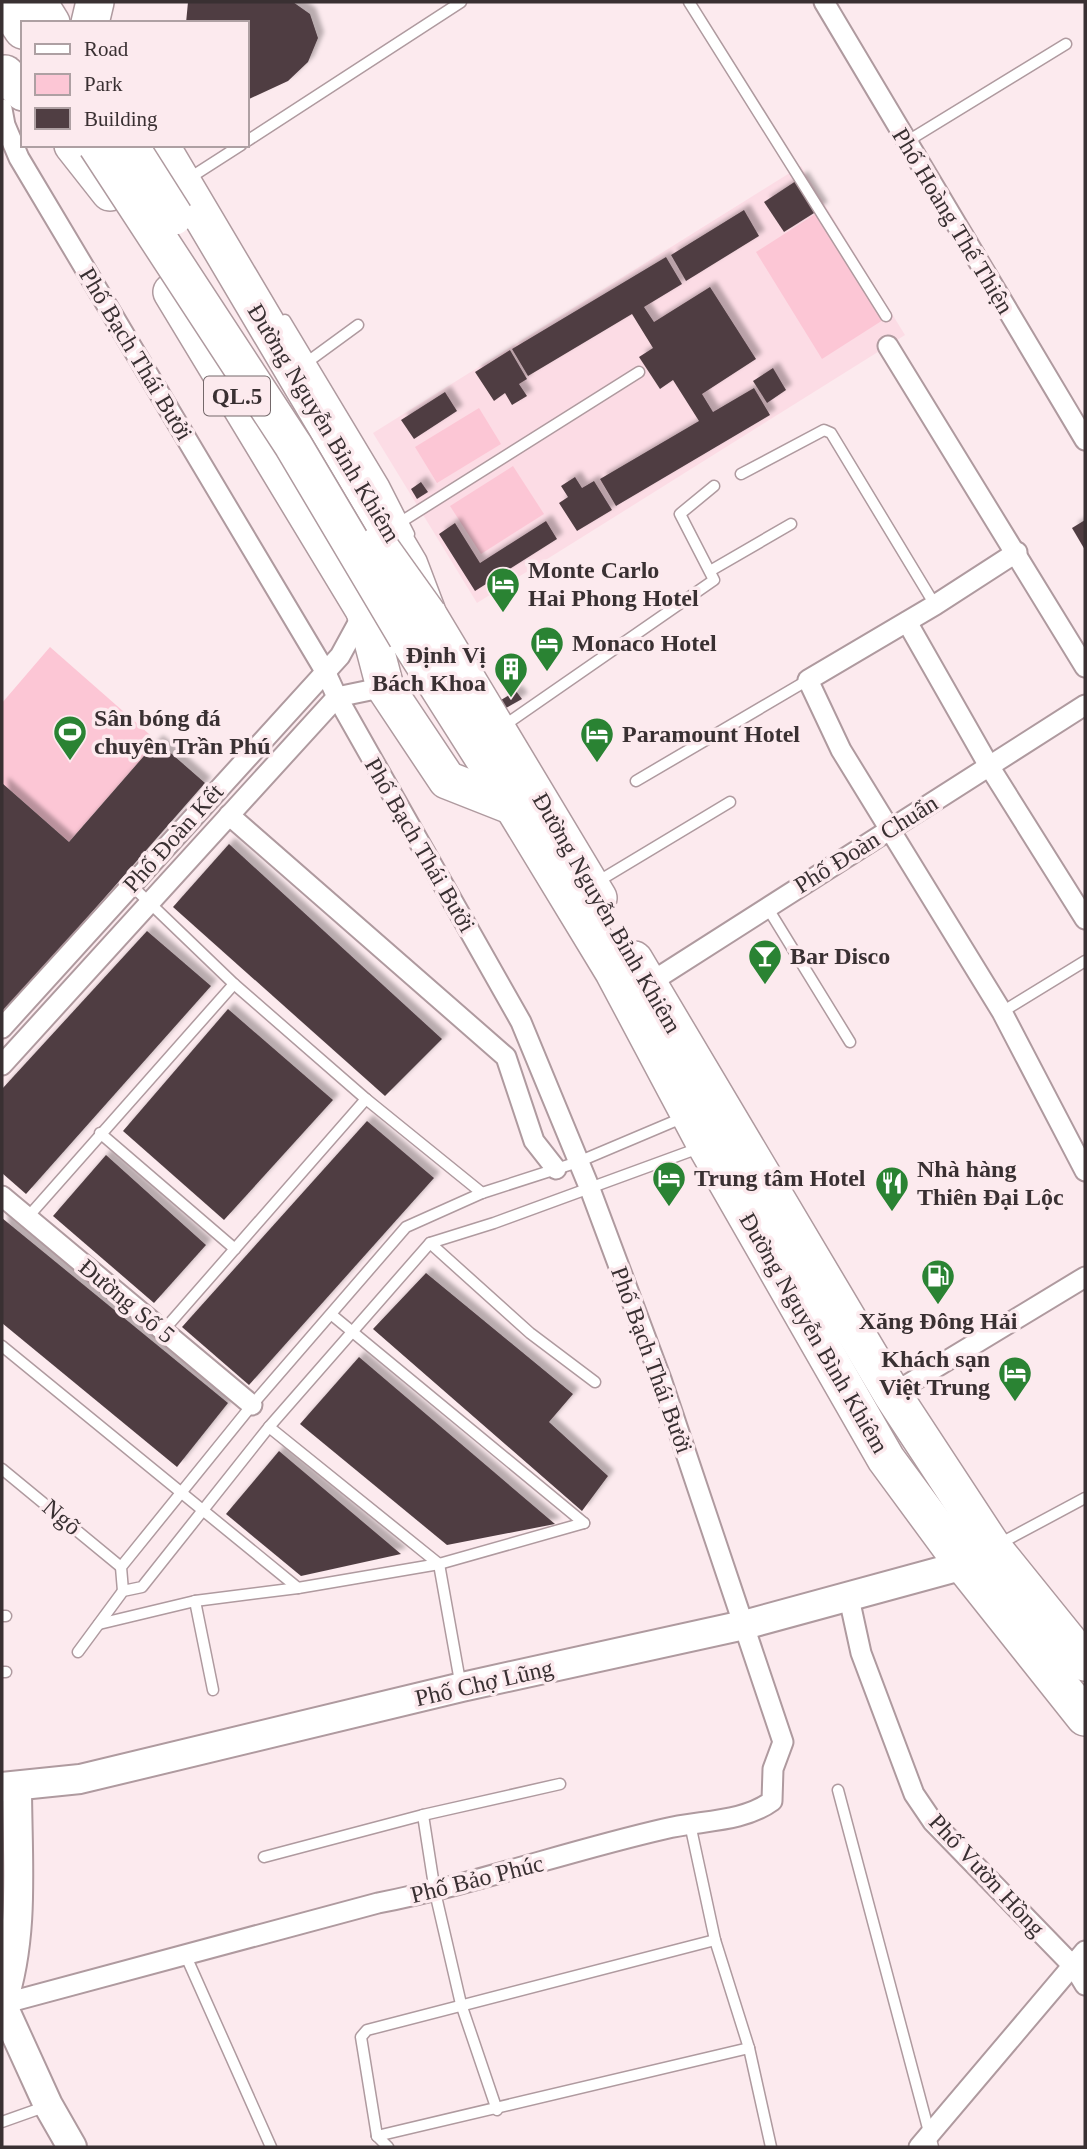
<svg xmlns="http://www.w3.org/2000/svg" width="1087" height="2149" font-family="'Times New Roman',serif">
<style>
.built{fill:#fcdce5}
.green{fill:#fcc6d5}
.building{fill:#503e43;filter:url(#shadow)}
.lines{fill:none;stroke-linecap:round;stroke-linejoin:round}
.lane-casing{stroke:#af9a9f;stroke-width:13}
.street-casing{stroke:#af9a9f;stroke-width:23}
.secondary-casing{stroke:#af9a9f;stroke-width:32}
.highway-casing{stroke:#af9a9f;stroke-width:40}
.lane{stroke:#fff;stroke-width:10}
.street{stroke:#fff;stroke-width:19}
.secondary{stroke:#fff;stroke-width:28}
.highway{stroke:#fff;stroke-width:37}
.highway-bridge-casing{stroke:#af9a9f;stroke-width:40;stroke-linecap:butt}
.highway-bridge{stroke:#fff;stroke-width:37}
.labels{text-anchor:middle;dominant-baseline:central;stroke-width:7;stroke-linejoin:round;paint-order:stroke}
.shield{fill:#fceaee;stroke:#74686a;stroke-width:2}
.shield-label{font-size:23px;font-weight:bold;fill:#393032}
.street-label{font-size:24px;fill:#393032;stroke:#fceaee}
.poi-label{font-size:24px;font-weight:bold;fill:#393032;stroke:#fceaee;text-anchor:start}
</style>
<defs>
<filter id="shadow"><feDropShadow dx="6" dy="-6" stdDeviation="2" flood-color="#0004"/></filter>
</defs>
<rect width="100%" height="100%" fill="#fceaee"/>
<polygon class="built" points="801,166 905,335 477,603 373,433"/>
<g class="green">
<polygon points="817,213 883,320 822,359 756,252"/>
<polygon points="479,408 501,444 437,483 415,447"/>
<polygon points="513,466 544,514 481,554 450,506"/>
<polygon points="50,647 157,741 69,842 2,783 2,703"/>
</g>
<g class="building">
<polygon points="188,2 293,2 310,14 318,38 308,62 288,81 247,100 247,23 186,23"/>
<polygon points="802,177 822,208 784,232 764,202"/>
<polygon points="744,210 759,236 686,281 671,255"/>
<polygon points="666,257 682,284 644,307 654,322 710,287 756,359 702,394 713,412 754,388 770,415 616,506 600,479 699,421 673,380 660,389 639,357 653,348 632,314 528,376 512,349"/>
<polygon points="510,350 527,379 519,384 527,396 512,405 505,393 494,401 475,372"/>
<polygon points="773,368 786,390 767,403 753,381"/>
<polygon points="445,392 457,411 414,439 401,420"/>
<polygon points="575,477 582,488 594,481 612,510 577,531 559,503 568,497 561,486"/>
<polygon points="421,482 428,492 417,499 411,489"/>
<polygon points="1085,520 1085,550 1072,528"/>
<polygon points="546,521 557,539 475,591 439,534 455,523 480,563"/>
<polygon points="516,691 522,699 506,708 501,700"/>
<polygon points="157,741 205,783 2,1015 2,783 69,842"/>
<polygon points="229,844 442,1039 385,1096 173,907"/>
<polygon points="147,931 211,986 26,1194 2,1173 2,1089"/>
<polygon points="228,1009 333,1100 224,1220 123,1131"/>
<polygon points="367,1121 434,1178 249,1385 182,1327"/>
<polygon points="106,1155 206,1245 154,1303 53,1216"/>
<polygon points="2,1218 228,1403 177,1467 2,1323"/>
<polygon points="426,1273 573,1394 549,1422 608,1476 582,1511 373,1329"/>
<polygon points="359,1357 555,1524 447,1545 300,1424"/>
<polygon points="279,1451 401,1554 301,1576 226,1514"/>
</g>
<g class="lines">
<g class="lane-casing">
<g id="lane">
<polyline points="689,2 886,316"/>
<polyline points="247,141 461,2"/>
<polyline points="906,142 1066,44"/>
<polyline points="188,179 241,145"/>
<polyline points="285,320 383,483 409,534"/>
<polyline points="306,363 358,325"/>
<polyline points="741,474 824,430 831,433 935,605"/>
<polyline points="404,520 639,372"/>
<polyline points="710,571 791,524"/>
<polyline points="502,727 714,580 680,514 714,486"/>
<polyline points="636,781 808,680"/>
<polyline points="597,882 730,802"/>
<polyline points="131,885 234,984 366,1099 482,1193"/>
<polyline points="767,907 850,1042"/>
<polyline points="1002,1012 1085,961"/>
<polyline points="100,1133 235,1249"/>
<polyline points="27,1218 234,984"/>
<polyline points="430,1243 530,1333 595,1382"/>
<polyline points="332,1315 584,1523"/>
<polyline points="163,1331 366,1099"/>
<polyline points="2,1346 298,1588"/>
<polyline points="269,1427 439,1564 461,1687"/>
<polyline points="2,1469 121,1567"/>
<polyline points="999,1544 1085,1498"/>
<polyline points="123,1591 121,1567 252,1405 406,1227 482,1193 578,1162 682,1118"/>
<polyline points="195,1601 213,1690"/>
<polyline points="2,1616 6,1616"/>
<polyline points="99,1624 195,1601 298,1588 439,1564 584,1523"/>
<polyline points="78,1652 123,1591 142,1587 269,1427 430,1243 494,1223 699,1148"/>
<polyline points="2,1672 6,1672"/>
<polyline points="838,1790 933,2147"/>
<polyline points="423,1815 560,1784"/>
<polyline points="690,1824 715,1940 749,2048 771,2147"/>
<polyline points="264,1857 423,1815 435,1892 461,2004 497,2110"/>
<polyline points="185,1954 271,2147"/>
<polyline points="2,2122 47,2106"/>
<polyline points="377,2136 361,2037 367,2030 715,1940"/>
<polyline points="377,2136 749,2048"/>
<polyline points="377,2136 388,2147"/>
</g>
</g>
<g class="street-casing">
<g id="street">
<polyline points="824,2 1085,440"/>
<path d="M2,109L5,125L19,158L325,671L337,697L521,1022L590,1189L661,1379L783,1742L773,1769L772,1801C742,1823 700,1820 664,1829C568,1851 475,1884 378,1903L2,2004"/>
<polyline points="888,346 1085,667"/>
<polyline points="1017,552 935,605 808,680 841,750 1002,1012 1085,1171"/>
<polyline points="907,622 989,766 1085,919"/>
<polyline points="229,815 506,1057 534,1141 556,1169"/>
<polyline points="648,984 1085,705"/>
<polyline points="2,1028 340,656 364,612"/>
<polyline points="2,1065 337,697 385,687"/>
<polyline points="2,1196 252,1405"/>
<polyline points="892,1394 1085,1277"/>
<polyline points="849,1598 861,1653 914,1794 933,1822 1074,1967 1085,1985"/>
<polyline points="919,2147 1085,1951"/>
</g>
</g>
<g class="secondary-casing">
<g id="secondary">
<path d="M17,1786C17,1858 25,1935 2,2004L48,2105L72,2147"/>
<polyline points="2,1787 80,1779 462,1687 744,1625 964,1565"/>
</g>
</g>
<g class="highway-casing">
<g id="highway">
<polyline points="4,2 23,30"/>
<polyline points="38,2 51,23"/>
<polyline points="90,23 95,2"/>
<polyline points="5,74 23,92"/>
<polyline points="73,145 110,192"/>
<polyline points="160,145 409,565 428,615 598,898"/>
<polyline points="172,292 365,611 407,637 490,768 614,972 706,1145 886,1459 964,1565 1085,1717"/>
<polyline points="365,611 385,687 447,780 513,806"/>
<polyline points="634,960 892,1394 993,1548 1085,1662"/>
</g>
</g>
<use href="#lane" class="lane"/>
<use href="#street" class="street"/>
<use href="#secondary" class="secondary"/>
<use href="#highway" class="highway"/>
<g class="highway-bridge-casing">
<g id="highway-bridge">
<polyline points="97,145 293,445 407,637"/>
<polyline points="129,145 174,216"/>
<polyline points="378,545 428,615"/>
</g>
</g>
<use href="#highway-bridge" class="highway-bridge"/>
</g>
<defs>
<g id="hotel-pin" transform="scale(1.75)"><path d="M0 17L-7.5 6A9.5 9.5 0 1 1 7.5 6Z" fill="#2a8333" stroke="#fceaee"/><path d="M-6-4.5h1.5V1H6V5H4.5V3h-9V5H-6ZM-4 0a1.8 1.8 0 1 1 3.6 0ZM.5 0V-2.5h3Q6-2.5 6 0Z" fill="#fff"/></g>
<g id="building-pin" transform="scale(1.75)"><path d="M0 17L-7.5 6A9.5 9.5 0 1 1 7.5 6Z" fill="#2a8333" stroke="#fceaee"/><path d="M-4-6H4V6H1V3H-1V6H-4ZM-2.5-4.3h1.7v1.8h-1.7ZM.8-4.3h1.7v1.8H.8ZM-2.5-1h1.7V.8h-1.7ZM.8-1h1.7V.8H.8Z" fill="#fff"/></g>
<g id="stadium-pin" transform="scale(1.75)"><path d="M0 17L-7.5 6A9.5 9.5 0 1 1 7.5 6Z" fill="#2a8333" stroke="#fceaee"/><path d="M0-5a6.5 5 0 1 0 0 10a6.5 5 0 1 0 0-10ZM-3.5-1.8h7v3.6h-7Z" fill="#fff"/></g>
<g id="bar-pin" transform="scale(1.75)"><path d="M0 17L-7.5 6A9.5 9.5 0 1 1 7.5 6Z" fill="#2a8333" stroke="#fceaee"/><path d="M-6-5H6L.8 .8V4.5H3.5V6h-7V4.5H-.8V.8Z" fill="#fff"/></g>
<g id="restaurant-pin" transform="scale(1.75)"><path d="M0 17L-7.5 6A9.5 9.5 0 1 1 7.5 6Z" fill="#2a8333" stroke="#fceaee"/><path d="M-5-6h1v4h1v-4h1v4h1v-4h1v5L-1.5 .5V6h-2V.5L-5-1ZM5-6V6H3V1.5H1.5Q1.5-4 5-6Z" fill="#fff"/></g>
<g id="fuel-pin" transform="scale(1.75)"><path d="M0 17L-7.5 6A9.5 9.5 0 1 1 7.5 6Z" fill="#2a8333" stroke="#fceaee"/><path d="M-5.5-6h7V0h2V4h1.3V-2.5L3-4.5l.8-.8L6-3V5H2.5V1h-1V6h-7ZM-4.2-4.7v3.2H.2V-4.7Z" fill="#fff"/></g>
</defs>
<g fill-rule="evenodd">
<use href="#hotel-pin" x="503" y="584"/>
<use href="#hotel-pin" x="547" y="643"/>
<use href="#building-pin" x="511" y="669"/>
<use href="#stadium-pin" x="70" y="732"/>
<use href="#hotel-pin" x="597" y="734"/>
<use href="#bar-pin" x="765" y="956"/>
<use href="#hotel-pin" x="669" y="1178"/>
<use href="#restaurant-pin" x="892" y="1183"/>
<use href="#fuel-pin" x="938" y="1276"/>
<use href="#hotel-pin" x="1015" y="1373"/>
</g>
<g class="labels">
<rect class="shield" x="204" y="376.5" width="66" height="39" rx="5"/>
<g class="shield-label">
<text x="237" y="396">QL.5</text>
</g>
<g class="street-label">
<text transform="translate(953 221) rotate(59)">Phố Hoàng Thế Thiện</text>
<text transform="translate(136 354) rotate(59)">Phố Bạch Thái Bưởi</text>
<text transform="translate(324 423) rotate(59)">Đường Nguyễn Bỉnh Khiêm</text>
<text transform="translate(173 838) rotate(-48)">Phố Đoàn Kết</text>
<text transform="translate(866 844) rotate(-32)">Phố Đoàn Chuẩn</text>
<text transform="translate(420 845) rotate(60)">Phố Bạch Thái Bưởi</text>
<text transform="translate(607 913) rotate(60)">Đường Nguyễn Bỉnh Khiêm</text>
<text transform="translate(127 1301) rotate(40)">Đường Số 5</text>
<text transform="translate(814 1333) rotate(60)">Đường Nguyễn Bình Khiêm</text>
<text transform="translate(652 1360) rotate(70)">Phố Bạch Thái Bưởi</text>
<text transform="translate(62 1517) rotate(40)">Ngõ</text>
<text transform="translate(484 1683) rotate(-13)">Phố Chợ Lũng</text>
<text transform="translate(987 1875) rotate(47)">Phố Vườn Hồng</text>
<text transform="translate(477 1879) rotate(-14)">Phố Bảo Phúc</text>
</g>
<g class="poi-label">
<text x="528" y="570">Monte Carlo<tspan x="528" dy="28">Hai Phong Hotel</tspan></text>
<text x="572" y="643">Monaco Hotel</text>
<text x="486" y="655" text-anchor="end">Định Vị<tspan x="486" dy="28">Bách Khoa</tspan></text>
<text x="94" y="718">Sân bóng đá<tspan x="94" dy="28">chuyên Trần Phú</tspan></text>
<text x="622" y="734">Paramount Hotel</text>
<text x="790" y="956">Bar Disco</text>
<text x="917" y="1169">Nhà hàng<tspan x="917" dy="28">Thiên Đại Lộc</tspan></text>
<text x="694" y="1178">Trung tâm Hotel</text>
<text x="938" y="1321" text-anchor="middle">Xăng Đông Hải</text>
<text x="990" y="1359" text-anchor="end">Khách sạn<tspan x="990" dy="28">Việt Trung</tspan></text>
</g>
</g>
<rect width="1087" height="2149" fill="none" stroke="#393032" stroke-width="7"/>
<rect x="21" y="21" width="228" height="126" fill="#fceaee" stroke="#aea0a3" stroke-width="2"/>
<rect x="35" y="44" width="35" height="10" fill="#ffffff" stroke="#aea0a3" stroke-width="2"/>
<text x="84" y="56" font-size="21" fill="#393032">Road</text>
<rect x="35" y="74" width="35" height="21" fill="#fcc6d5" stroke="#aea0a3" stroke-width="2"/>
<text x="84" y="91" font-size="21" fill="#393032">Park</text>
<rect x="35" y="108" width="35" height="21" fill="#503e43" stroke="#aea0a3" stroke-width="2"/>
<text x="84" y="126" font-size="21" fill="#393032">Building</text>
</svg>
